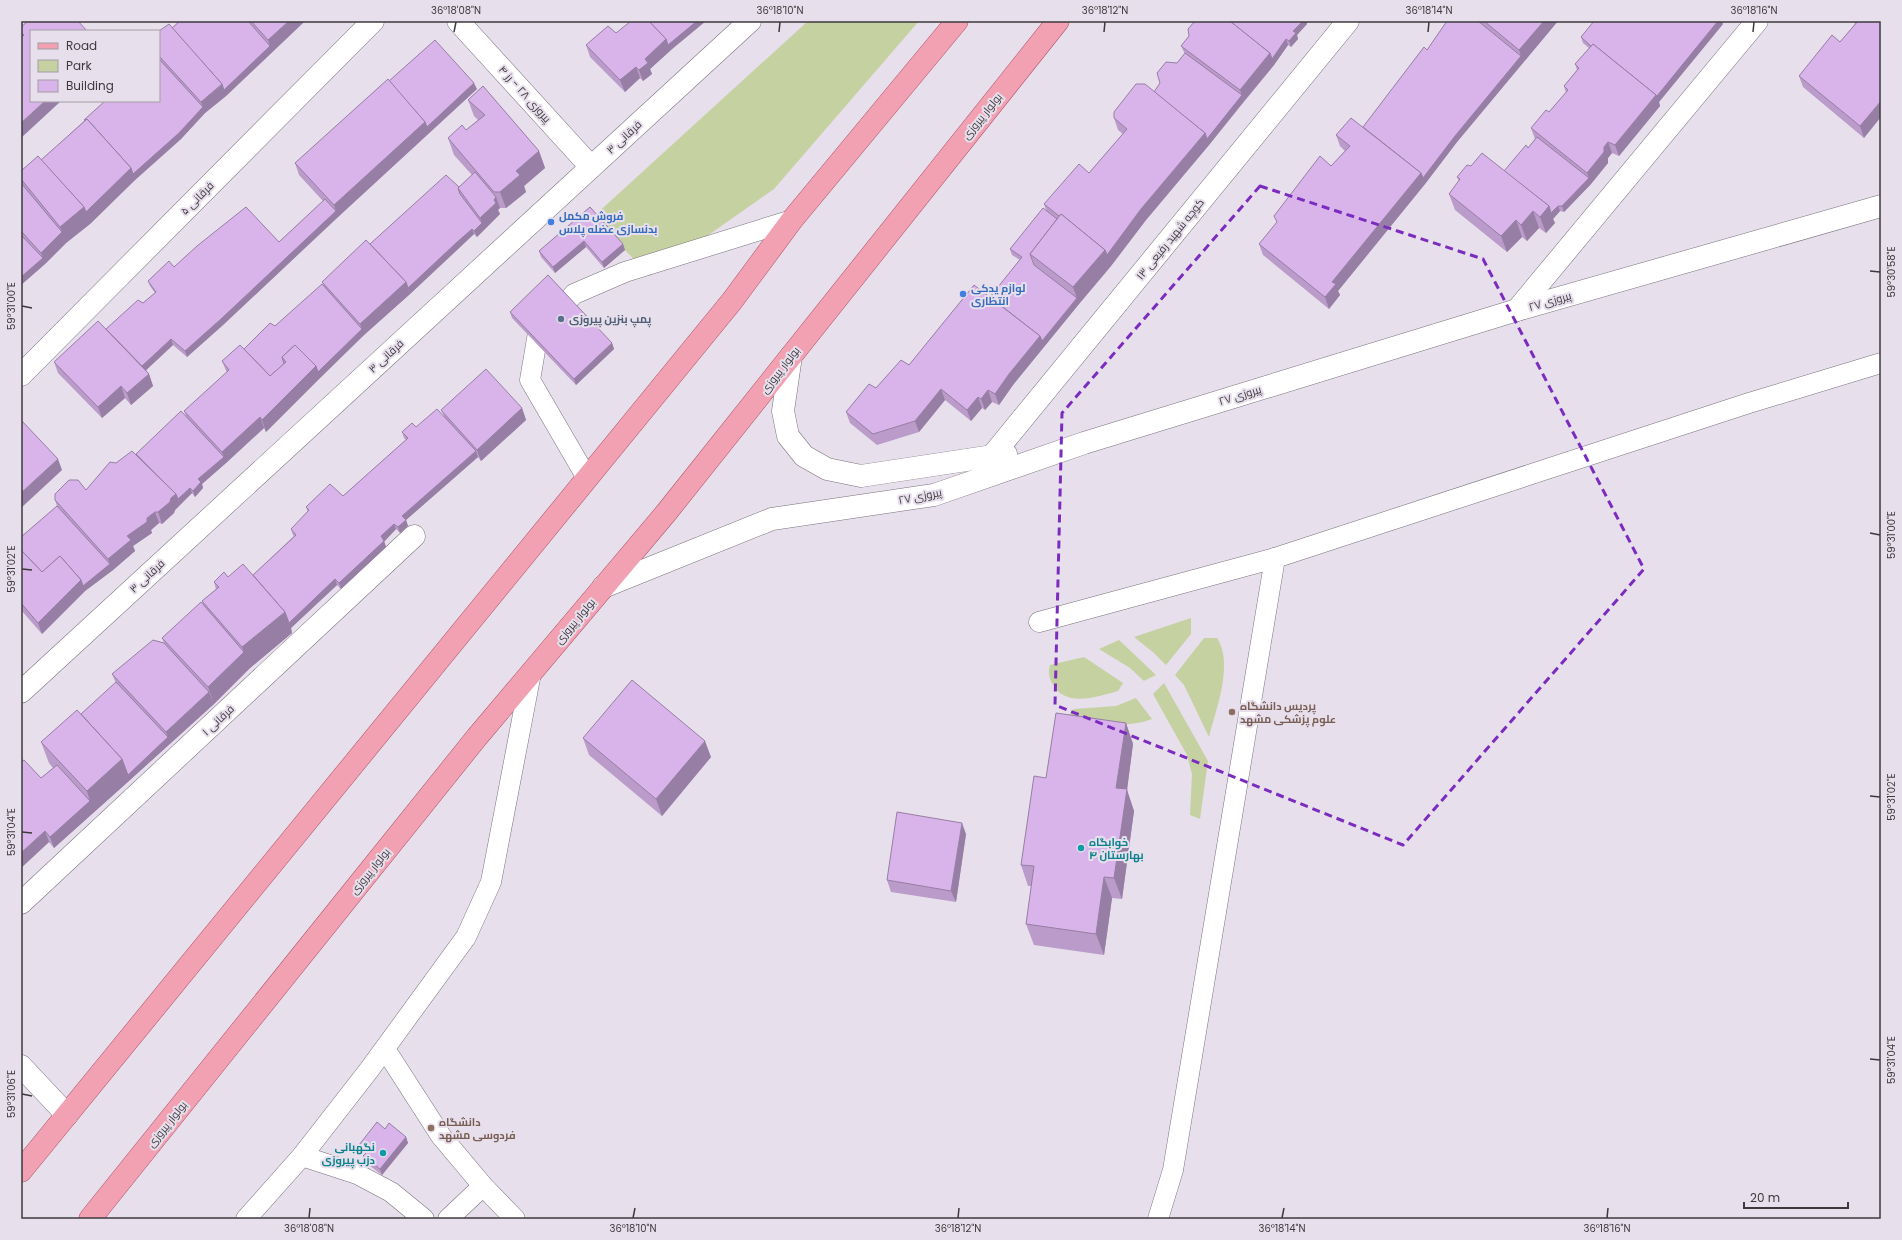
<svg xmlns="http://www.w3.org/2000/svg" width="1902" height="1240" font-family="Poppins,Cairo,sans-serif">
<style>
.green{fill:#c6d1a2}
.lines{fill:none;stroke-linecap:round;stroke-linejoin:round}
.lane-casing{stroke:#79727d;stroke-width:21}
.street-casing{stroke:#79727d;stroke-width:23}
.primary-casing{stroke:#ad5568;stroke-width:23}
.lane{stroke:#fff;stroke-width:20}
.street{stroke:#fff;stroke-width:22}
.primary{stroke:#f2a1b2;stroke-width:22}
.wall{fill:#ba9bc9}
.shaded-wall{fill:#977ea4}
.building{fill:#d8b4ea;stroke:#977ea4}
.marked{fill:none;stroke:#7b2cbf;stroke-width:3;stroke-dasharray:8 5;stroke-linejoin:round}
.ticks{fill:none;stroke:#3d3a3e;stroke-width:1.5}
.shop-dot{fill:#3f7fe0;stroke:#e7dfeb;stroke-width:1.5}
.service-dot{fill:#5c6f8a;stroke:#e7dfeb;stroke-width:1.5}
.education-dot{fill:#8d6e63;stroke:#e7dfeb;stroke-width:1.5}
.culture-dot{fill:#0f9aa8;stroke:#e7dfeb;stroke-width:1.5}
.labels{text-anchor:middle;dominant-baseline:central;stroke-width:4;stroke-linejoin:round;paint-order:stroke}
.street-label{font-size:11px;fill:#3d3a3e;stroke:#e7dfeb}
.shop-label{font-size:11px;font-weight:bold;fill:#366cbe;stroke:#e7dfeb;text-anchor:start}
.service-label{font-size:11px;font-weight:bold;fill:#4e5e75;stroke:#e7dfeb;text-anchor:start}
.education-label{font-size:11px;font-weight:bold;fill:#785e54;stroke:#e7dfeb;text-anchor:start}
.culture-label{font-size:11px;font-weight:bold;fill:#0d838f;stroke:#e7dfeb;text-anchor:start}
.neatline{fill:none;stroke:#3d3a3e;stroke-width:1.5}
.ticks-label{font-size:10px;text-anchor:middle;fill:#3d3a3e}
</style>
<rect width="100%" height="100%" fill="#e7dfeb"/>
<g class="green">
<polygon points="808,21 919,21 774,189 650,276 593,217"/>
<polygon points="1191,618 1191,634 1166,665 1154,653 1134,637"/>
<path d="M1204,638H1217C1234,664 1216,709 1209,737L1184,685L1175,675Z"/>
<polygon points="1119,640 1156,675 1144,681 1130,668 1099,649"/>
<path d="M1084,657L1123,683L1118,691C1097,697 1064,708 1052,683C1049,677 1048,672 1050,665Z"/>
<polygon points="1164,683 1208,761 1200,819 1190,815 1192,774 1187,755 1153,694"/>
<path d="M1136,698L1152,719C1125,730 1096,721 1067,717L1074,709L1116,706Z"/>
</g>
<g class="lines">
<g class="lane-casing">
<g id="lane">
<polyline points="587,478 530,380 538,333 574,294 625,272 792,220"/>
<polyline points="1039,622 1275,558"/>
<polyline points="385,1049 441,1136 483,1186 515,1219"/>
<polyline points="302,1156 357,1174 391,1192 424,1219"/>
<polyline points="246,1219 302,1156 369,1070 466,937 491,882 531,673"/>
<polyline points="448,1219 483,1186"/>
<polyline points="1158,1219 1173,1170 1275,558 1749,403 1881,363"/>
</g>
</g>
<g class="street-casing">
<g id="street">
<polyline points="458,21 591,167"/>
<polyline points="1517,310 1757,21"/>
<polyline points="791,356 783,411 788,436 804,456 827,469 861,476 1006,454"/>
<polyline points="21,375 373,21"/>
<polyline points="992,456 1348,21"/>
<polyline points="603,587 772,519 934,495 1084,443 1517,310 1881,206"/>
<polyline points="21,692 750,21"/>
<polyline points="21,903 414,536"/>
<polyline points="21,1066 67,1115"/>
</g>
</g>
<g class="primary-casing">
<g id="primary">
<polyline points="21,1171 732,301 792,220 957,21"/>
<polyline points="90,1219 477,737 666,513 1058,21"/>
</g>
</g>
<use href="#lane" class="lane"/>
<use href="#street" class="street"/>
<use href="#primary" class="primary"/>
</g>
<g class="wall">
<polygon points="28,21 21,138 21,27"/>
<polygon points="180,21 305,21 226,96 205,113 181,139 135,180 90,224 66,243 45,264 21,285 21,179 84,121 84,120 159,101 159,31 172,28"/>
<polygon points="1195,21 1306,21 1307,24 1297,35 1298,39 1291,47 1288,45 1274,65 1209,145 1146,220 1111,266 1079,304 1013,385 999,405 992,402 985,410 982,408 971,421 945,400 919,432 877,445 850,423 846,412 876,388 909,365 990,297 1020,260 1012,255 1010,249 1046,210 1044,204 1089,173 1123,134 1118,130 1114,118 1154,92 1177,63 1185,54 1181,46 1189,36"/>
<polygon points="1447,21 1558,21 1457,142 1425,184 1338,291 1340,295 1329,309 1263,255 1259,244 1345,151 1340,146 1336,135 1363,127 1427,50"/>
<polygon points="1854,21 1881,21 1864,138 1803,87 1799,76 1840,42 1855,24"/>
<polygon points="1723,24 1659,102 1660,106 1619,156 1612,153 1608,158 1608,163 1591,184 1564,212 1560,211 1553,219 1555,223 1546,233 1539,228 1527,241 1522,237 1507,252 1455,210 1449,194 1459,181 1457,177 1471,166 1504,171 1528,148 1535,139 1531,128 1549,112 1566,93 1564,86 1577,70 1575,64 1589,48 1583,43 1581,37"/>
<polygon points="616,33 671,50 650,69 652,74 643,81 640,78 625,92 590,57 586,45"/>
<polygon points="389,81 477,89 338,217 223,325 187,357 173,345 146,370 149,374 153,386 131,405 125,398 102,418 58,373 54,362 106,329 143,303 155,293 150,286 148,281 174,267 279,242 323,201 299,175 295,163"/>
<polygon points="468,100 539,151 545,168 524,186 526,192 506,208 500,208 498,210 500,214 477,237 474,234 457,250 410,294 364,335 320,378 266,432 264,428 226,463 202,484 203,488 195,497 192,493 175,510 174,513 162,524 159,523 151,530 152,533 133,546 135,551 113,570 85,591 42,634 21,610 21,537 57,506 55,500 86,490 116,463 136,454 186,416 184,411 227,373 222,361 244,349 275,326 324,286 322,282 370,244 459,187 472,175 454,155 448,138 466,130 478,120 474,116"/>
<polygon points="590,207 623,244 625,250 604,268 586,247 555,273 541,257 539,251"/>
<polygon points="510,312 612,343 614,349 576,385 512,318"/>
<polygon points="522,408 526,420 481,461 478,457 406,520 408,526 400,533 396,529 384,541 386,547 341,589 337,585 291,628 292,633 250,668 214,704 130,780 54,848 49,842 21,868 21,762 41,778 53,768 49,763 41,742 81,714 116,683 112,674 164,643 162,638 204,606 202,601 216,589 214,582 228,577 253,575 294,536 293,535 291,529 308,512 306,507 343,496 406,440 404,438 402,432 444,416 441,410"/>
<polygon points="1126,723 1133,744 1127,790 1134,811 1122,899 1112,898 1104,955 1034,945 1026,924 1032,886 1028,886 1021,865 1046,778"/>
<polygon points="583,738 711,757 662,816 589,755"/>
<polygon points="966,834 956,902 891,892 887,880"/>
<polygon points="385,1129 406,1137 408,1143 382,1175 365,1162 363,1156 366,1153 361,1151 359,1145"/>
</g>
<g class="shaded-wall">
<polygon points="289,21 305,21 226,96 205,113 181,139 135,180 90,224 66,243 45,264 21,285 21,277 43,258 41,253 62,232 60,227 203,107 201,102 270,46 268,40"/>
<polygon points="697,21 706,21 671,50 650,69 652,74 643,81 639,70 645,59 666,39"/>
<polygon points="1303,21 1306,21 1307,24 1297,35 1298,39 1291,47 1289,41 1293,31"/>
<polygon points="1544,21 1558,21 1457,142 1425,184 1338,291 1340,295 1329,309 1325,297 1332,282 1421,173 1455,136 1521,56 1519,50"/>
<polygon points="1718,21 1722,21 1723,24 1659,102 1660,106 1619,156 1615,145 1656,95"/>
<polygon points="1286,39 1288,45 1274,65 1244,101 1240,90 1270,53"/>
<polygon points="636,67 640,78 625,92 620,80"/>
<polygon points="474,83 477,89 338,217 223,325 187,357 185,351 336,211 334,205 425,122"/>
<polygon points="1242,95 1244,101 1209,145 1146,220 1111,266 1079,304 1013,385 999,405 995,394 1009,374 1040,336 1077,298 1073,287 1105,250 1141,209 1205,133"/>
<polygon points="45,101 61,101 21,138 21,123"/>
<polygon points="1881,101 1881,117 1864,138 1860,126"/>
<polygon points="1608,142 1612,153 1608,158 1608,163 1591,184 1564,212 1562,206 1589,178 1587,173"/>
<polygon points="539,151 545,168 524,186 526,192 506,208 500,192 516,171"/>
<polygon points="496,197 500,208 498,210 500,214 477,237 474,231 482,223 480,218"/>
<polygon points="1549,206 1558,206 1560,211 1553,219 1555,223 1546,233 1540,217"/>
<polygon points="1533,211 1539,228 1527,241 1521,225"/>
<polygon points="1516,220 1522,237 1507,252 1501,236"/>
<polygon points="472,229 474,234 457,250 410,294 408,288 455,244"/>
<polygon points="584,241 586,247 555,273 553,267"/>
<polygon points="623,244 625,250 604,268 602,262"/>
<polygon points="406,282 410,294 364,335 320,378 266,432 262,420 316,366 362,329 360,324"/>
<polygon points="171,339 173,345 142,374 140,368"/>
<polygon points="612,343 614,349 576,385 574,379"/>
<polygon points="149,374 153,386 131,405 127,393"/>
<polygon points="121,386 125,398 102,418 98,407"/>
<polygon points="941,389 945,400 919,432 915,421"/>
<polygon points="988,390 992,402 985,410 981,399"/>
<polygon points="978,397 982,408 971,421 967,410"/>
<polygon points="522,408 526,420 481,461 477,450"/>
<polygon points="260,417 264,428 226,463 202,484 203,488 195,497 193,491 198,479 224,457 222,452"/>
<polygon points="476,451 478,457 406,520 408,526 400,533 398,527 402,516"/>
<polygon points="58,459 62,470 21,508 21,493"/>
<polygon points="190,488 192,493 180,505 178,499"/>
<polygon points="176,494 180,505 175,510 174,513 162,524 158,512 171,498"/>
<polygon points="155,512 159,523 151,530 152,533 133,546 135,551 113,570 85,591 42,634 38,623 81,580 110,564 108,559 127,536"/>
<polygon points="394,524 396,529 384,542 381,536"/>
<polygon points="384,541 386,547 341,589 339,583"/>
<polygon points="335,579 337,585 291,628 292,633 250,668 214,704 208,687 244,652 242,647 285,612"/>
<polygon points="209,692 214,704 130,780 54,848 50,837 90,801 87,791 122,759 168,737 166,732"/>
<polygon points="1126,723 1133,744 1127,790 1134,811 1122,899 1114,878 1116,788"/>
<polygon points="705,741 711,757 662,816 656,799"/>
<polygon points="962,823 966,834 956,902 951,891"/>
<polygon points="45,831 49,842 21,868 21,853"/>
<polygon points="1104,877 1112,898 1104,955 1096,934"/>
<polygon points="406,1137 408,1143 382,1175 380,1169"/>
</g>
<g class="building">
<polygon points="28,21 78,21 87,31 31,31 31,101 45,101 21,123 21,38 24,35 21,32 21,27"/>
<polygon points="180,21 248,21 270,46 224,90 222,84 172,28"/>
<polygon points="251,21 289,21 268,40"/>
<polygon points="631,21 649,21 666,39 645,59 648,63 639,70 636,67 620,80 586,45 608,26 616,33"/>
<polygon points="649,21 697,21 668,45 666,39"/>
<polygon points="1195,21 1230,21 1270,53 1240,90 1181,46 1189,36 1188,29"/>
<polygon points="1230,21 1303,21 1293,31 1296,33 1289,41 1286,39 1272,59 1270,53"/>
<polygon points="1447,21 1478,21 1521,56 1455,136 1423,178 1421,173 1363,127 1424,47 1427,50"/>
<polygon points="1484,21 1544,21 1519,50"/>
<polygon points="1594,21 1718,21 1657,96 1656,95 1593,44 1591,46 1581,37"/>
<polygon points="1858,21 1881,21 1881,101 1860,126 1799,76 1832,35 1840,42"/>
<polygon points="169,24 222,84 201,102 159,56 159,31"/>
<polygon points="435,40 474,83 427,127 425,122 389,81"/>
<polygon points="1593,44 1656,95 1615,145 1608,142 1604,147 1604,152 1587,173 1531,128 1546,110 1549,112 1568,90 1564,86 1579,68 1575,64"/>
<polygon points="1185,53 1242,95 1207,139 1205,133 1154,92 1160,83 1157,73 1166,62 1177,63"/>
<polygon points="159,59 203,107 179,133 133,174 131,168 87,119 85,120 84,120 105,101 159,101"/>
<polygon points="388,79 425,122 334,205 295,163"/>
<polygon points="1136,84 1145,84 1205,133 1141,209 1107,255 1105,250 1061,214 1059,216 1044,204 1079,164 1089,173 1127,129 1114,118 1114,112"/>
<polygon points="483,86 539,151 516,171 520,175 500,192 494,192 448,138 462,125 466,130 485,115 468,100"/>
<polygon points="1351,118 1421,173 1332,282 1336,284 1325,297 1259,244 1277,222 1274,216 1320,156 1331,166 1350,146 1336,135"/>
<polygon points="87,119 131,168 86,212 84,207 41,160"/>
<polygon points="1537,137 1589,178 1562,206 1558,206 1551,213 1549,206 1504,171 1526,145 1528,148"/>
<polygon points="1482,153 1549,206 1540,217 1533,211 1521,225 1516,220 1501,236 1449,194 1460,179 1457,177 1467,165 1471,166"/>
<polygon points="38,156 84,207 60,227 21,179 21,171"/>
<polygon points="475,172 496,197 494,200 496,203 480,218 458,188"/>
<polygon points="446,175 459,187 458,188 460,194 482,223 474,231 472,229 455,244 408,288 406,282 370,244"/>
<polygon points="21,183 62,232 41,253 21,231"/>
<polygon points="325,199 336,211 221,319 185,351 171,339 142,366 106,329 138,300 143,303 156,292 148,281 169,261 174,267 197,246 246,207 279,242"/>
<polygon points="590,207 623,244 602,262 584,241 553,267 539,251"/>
<polygon points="1043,208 1057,219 1030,254 1034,265 1077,298 1042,341 1040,336 990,297 1022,257 1010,249"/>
<polygon points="1061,214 1105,250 1073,287 1030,254"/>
<polygon points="21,235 43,258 21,277"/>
<polygon points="366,240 406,282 360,324 322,282"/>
<polygon points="548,275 612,343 574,379 510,312"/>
<polygon points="322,284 362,329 318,372 316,366 295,345 282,357 284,364 270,376 244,349 270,323 275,326"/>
<polygon points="974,285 1040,336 1009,374 995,394 988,390 981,399 978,397 967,410 941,389 915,421 873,434 846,412 869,384 876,388 901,360 909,365"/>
<polygon points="98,321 149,374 127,393 121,386 98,407 54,362"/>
<polygon points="240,345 270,376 286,362 282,357 295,345 316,366 262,420 260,417 222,452 184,411 229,370 222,361"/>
<polygon points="486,369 522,408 477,450 441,410"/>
<polygon points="437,409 476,451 402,516 406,520 398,527 394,524 381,536 384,541 339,583 335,579 289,623 285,612 253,575 296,535 291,529 309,510 306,507 330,484 343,496 408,438 402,432 412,423 416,427"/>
<polygon points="181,411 224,457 198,479 201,482 193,491 190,488 178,499 176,494 136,454"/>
<polygon points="21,420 58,459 21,493"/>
<polygon points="132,451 176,494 171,498 170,502 158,512 155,512 147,518 147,522 127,536 131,540 108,559 55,500 55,494 69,480 78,480 86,490 110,462 116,463"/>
<polygon points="57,506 110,564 83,586 81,580 60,556 42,572 21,550 21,537"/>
<polygon points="21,550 42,572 60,556 81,580 38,623 21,603"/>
<polygon points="243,564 285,612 242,647 202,601 219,587 214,582 224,572 228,577"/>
<polygon points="201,602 244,652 208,687 162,638"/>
<polygon points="153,640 164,643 209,692 166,732 112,674"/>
<polygon points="632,680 705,741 656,799 583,738"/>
<polygon points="116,682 168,737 128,775 122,759 81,714"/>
<polygon points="77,710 122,759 87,791 41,742"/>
<polygon points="1056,713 1126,723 1116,788 1127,789 1114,878 1104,877 1096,934 1026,924 1034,866 1021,865 1034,776 1046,778"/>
<polygon points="24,760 41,778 57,765 90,801 50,837 45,831 21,853 21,762"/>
<polygon points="897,812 962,823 951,891 887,880"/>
<polygon points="377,1122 385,1129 389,1123 406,1137 380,1169 363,1156 368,1151 359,1145"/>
</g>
<path class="marked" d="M1260,186L1483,259L1644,569L1403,845L1055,705L1062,413Z"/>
<path class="ticks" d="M454,32L456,22M779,32L780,22M1104,32L1105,22M1428,32L1429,22M1753,32L1754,22M1870,271L1880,272M22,306L32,308M1870,533L1880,535M22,569L32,570M1870,796L1880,797M22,832L32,833M1870,1059L1880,1060M22,1094L32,1096M309,1218L310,1208M633,1218L635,1208M958,1218L959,1208M1282,1218L1284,1208M1607,1218L1608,1208"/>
<g class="shop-dot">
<circle cx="551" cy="222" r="4"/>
<circle cx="963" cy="294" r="4"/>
</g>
<circle class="service-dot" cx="561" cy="319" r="4"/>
<g class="education-dot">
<circle cx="1232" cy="712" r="4"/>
<circle cx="431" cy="1128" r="4"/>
</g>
<g class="culture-dot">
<circle cx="1081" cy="848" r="4"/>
<circle cx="383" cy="1153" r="4"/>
</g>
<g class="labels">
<g class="street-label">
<text transform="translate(525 94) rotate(48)">پیروزی ۲۸ - رز ۴</text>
<text transform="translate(982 116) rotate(-51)">بولوار پیروزی</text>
<text transform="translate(624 137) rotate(-43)">فرقانی ۳</text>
<text transform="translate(197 198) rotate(-45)">فرقانی ۵</text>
<text transform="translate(1170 239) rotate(-51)">کوچه شهید رفیعی ۱۳</text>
<text transform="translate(1550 301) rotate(-16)">پیروزی ۲۷</text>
<text transform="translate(386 356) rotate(-43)">فرقانی ۳</text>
<text transform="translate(780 370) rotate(-52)">بولوار پیروزی</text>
<text transform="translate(1240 395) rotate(-17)">پیروزی ۲۷</text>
<text transform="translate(920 496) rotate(-11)">پیروزی ۲۷</text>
<text transform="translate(147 576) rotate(-43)">فرقانی ۳</text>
<text transform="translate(575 621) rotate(-50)">بولوار پیروزی</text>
<text transform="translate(218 720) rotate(-43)">فرقانی ۱</text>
<text transform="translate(370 871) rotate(-51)">بولوار پیروزی</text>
<text transform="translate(167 1124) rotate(-51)">بولوار پیروزی</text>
</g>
<g class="shop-label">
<text x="559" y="216">فروش مکمل<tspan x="559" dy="13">بدنسازی عضله پلاس</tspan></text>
<text x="971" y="288">لوازم یدکی<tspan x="971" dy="13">انتظاری</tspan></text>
</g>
<g class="service-label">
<text x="569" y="319">پمپ بنزین پیروزی</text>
</g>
<g class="education-label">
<text x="1240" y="706">پردیس دانشگاه<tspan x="1240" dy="13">علوم پزشکی مشهد</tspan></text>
<text x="439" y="1122">دانشگاه<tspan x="439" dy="13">فردوسی مشهد</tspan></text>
</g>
<g class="culture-label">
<text x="1089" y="842">خوابگاه<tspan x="1089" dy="13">بهارستان ۴</tspan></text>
<text x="375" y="1147" text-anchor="end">نگهبانی<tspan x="375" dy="13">دزب پیروزی</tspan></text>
</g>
</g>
<rect width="1902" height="1240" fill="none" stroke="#e7dfeb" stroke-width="44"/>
<rect x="30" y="30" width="130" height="72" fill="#e7dfeb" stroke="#a39da6"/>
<rect x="38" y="43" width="20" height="6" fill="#f2a1b2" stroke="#a39da6"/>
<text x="66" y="50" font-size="12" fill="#3d3a3e">Road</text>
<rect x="38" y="60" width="20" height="12" fill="#c6d1a2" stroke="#a39da6"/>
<text x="66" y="70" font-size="12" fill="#3d3a3e">Park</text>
<rect x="38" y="80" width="20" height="12" fill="#d8b4ea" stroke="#a39da6"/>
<text x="66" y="90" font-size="12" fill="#3d3a3e">Building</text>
<path d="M1744 1202v6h104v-6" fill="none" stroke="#3d3a3e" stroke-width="2"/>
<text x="1750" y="1202" font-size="12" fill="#3d3a3e" stroke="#e7dfeb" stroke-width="3" paint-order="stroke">20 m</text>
<rect x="22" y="22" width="1858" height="1196" class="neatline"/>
<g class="ticks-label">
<text x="456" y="14">36°18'08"N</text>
<text x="780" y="14">36°18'10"N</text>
<text x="1105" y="14">36°18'12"N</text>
<text x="1429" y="14">36°18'14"N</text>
<text x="1754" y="14">36°18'16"N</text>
<text transform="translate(1891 272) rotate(-90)" y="4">59°30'58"E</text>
<text transform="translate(11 306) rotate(-90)" y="4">59°31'00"E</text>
<text transform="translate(1891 535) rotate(-90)" y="4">59°31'00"E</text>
<text transform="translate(11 569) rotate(-90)" y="4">59°31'02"E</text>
<text transform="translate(1891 797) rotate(-90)" y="4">59°31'02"E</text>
<text transform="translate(11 832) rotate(-90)" y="4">59°31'04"E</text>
<text transform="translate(1891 1060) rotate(-90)" y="4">59°31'04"E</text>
<text transform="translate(11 1094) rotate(-90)" y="4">59°31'06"E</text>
<text x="309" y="1232">36°18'08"N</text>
<text x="633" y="1232">36°18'10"N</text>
<text x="958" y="1232">36°18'12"N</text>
<text x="1282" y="1232">36°18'14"N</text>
<text x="1607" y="1232">36°18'16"N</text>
</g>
</svg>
